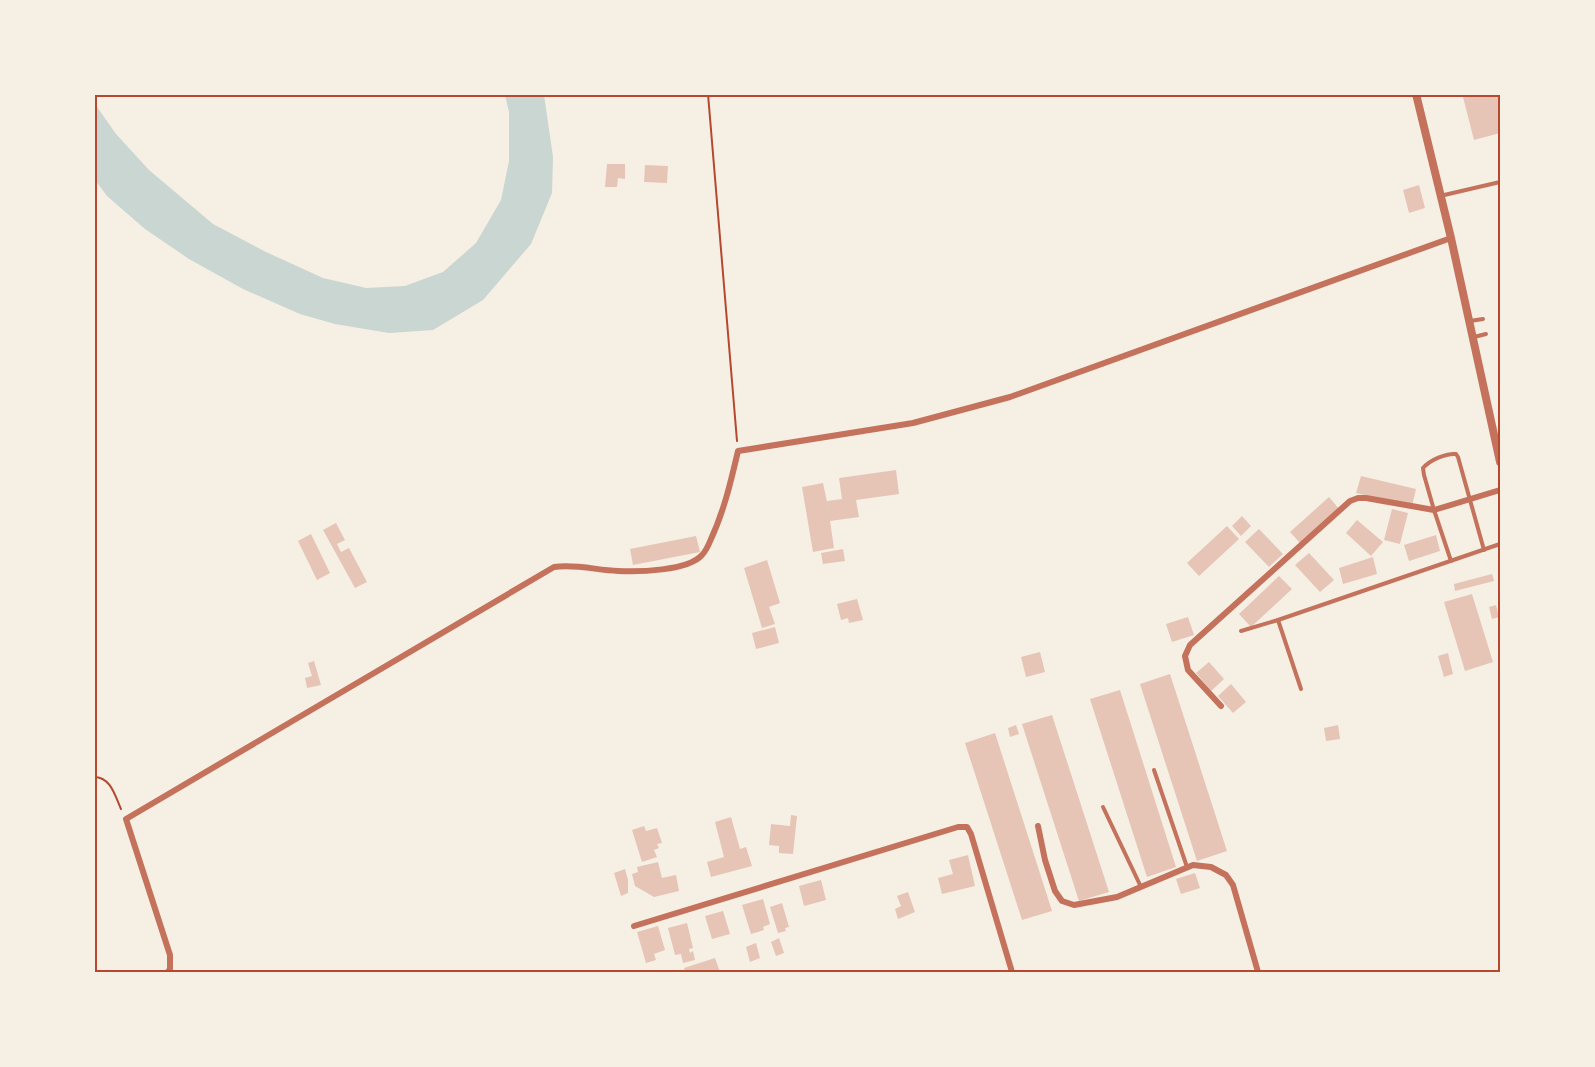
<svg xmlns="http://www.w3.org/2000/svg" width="1595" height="1067" font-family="'Public Sans',sans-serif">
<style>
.water{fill:#c9d6d2}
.building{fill:#e6c5b7}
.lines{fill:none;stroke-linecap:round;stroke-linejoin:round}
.path{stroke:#b5482f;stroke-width:2}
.service{stroke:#c5725c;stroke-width:4}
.minor{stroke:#c5725c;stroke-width:6}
.tertiary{stroke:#c5725c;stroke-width:8}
.neatline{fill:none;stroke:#b5482f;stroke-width:2}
</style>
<rect width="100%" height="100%" fill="#f6efe4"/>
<polygon class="water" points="505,95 544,95 553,157 552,193 531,244 483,300 433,330 389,333 335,324 300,314 243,289 189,259 145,229 107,196 95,180 95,104 116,134 149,170 213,224 266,252 323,278 366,288 405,286 443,272 476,243 501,200 509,161 509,112"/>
<g class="building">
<polygon points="1472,94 1500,94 1500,133 1474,140 1463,97"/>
<polygon points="607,164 625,164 625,179 618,178 617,187 605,187"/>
<polygon points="645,165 668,166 667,183 644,182"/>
<polygon points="1419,185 1425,208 1409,213 1403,190"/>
<polygon points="896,470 899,494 856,500 859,517 830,521 834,548 813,552 802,487 823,483 829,511 827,501 842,499 839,478"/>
<polygon points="1361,476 1416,489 1412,506 1356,493"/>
<polygon points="1329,497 1340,510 1301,544 1290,532"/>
<polygon points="1392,509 1408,513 1400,544 1384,540"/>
<polygon points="1242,516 1251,526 1241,536 1232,526"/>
<polygon points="1357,520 1383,542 1371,556 1346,533"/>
<polygon points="336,523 345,540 337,544 341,552 349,548 367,582 355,588 323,530"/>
<polygon points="1227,526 1239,539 1199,576 1187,563"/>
<polygon points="1259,529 1283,554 1269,567 1245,542"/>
<polygon points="311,534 330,573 317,580 298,541"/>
<polygon points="1436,535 1440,551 1409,561 1404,545"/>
<polygon points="696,536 700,552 633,565 630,549"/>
<polygon points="843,549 845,561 823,564 821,553"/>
<polygon points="1309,553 1334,580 1320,592 1295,565"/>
<polygon points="1373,557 1377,574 1343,584 1339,568"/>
<polygon points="767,560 780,603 769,607 775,624 762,628 744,568"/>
<polygon points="1492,574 1494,581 1455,591 1454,584"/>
<polygon points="1279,576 1292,589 1251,627 1239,614"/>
<polygon points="1472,594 1493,662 1465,671 1444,602"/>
<polygon points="857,599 863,620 849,623 848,618 841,620 837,604"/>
<polygon points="1496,605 1499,617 1492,619 1489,607"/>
<polygon points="1188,617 1194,635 1172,642 1166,624"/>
<polygon points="775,627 779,643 756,649 752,633"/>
<polygon points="1040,652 1045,672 1026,677 1021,657"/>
<polygon points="1448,653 1453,674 1444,677 1438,656"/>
<polygon points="314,661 321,685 307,688 305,678 312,676 308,663"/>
<polygon points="1209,662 1224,679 1211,691 1196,673"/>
<polygon points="1170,674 1227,851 1197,861 1140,684"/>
<polygon points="1231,684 1246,702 1233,713 1218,696"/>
<polygon points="1120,690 1176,867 1147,877 1090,699"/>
<polygon points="1052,715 1109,892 1079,901 1022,724"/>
<polygon points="1016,725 1019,734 1010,737 1008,728"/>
<polygon points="1338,725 1340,739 1326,741 1324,728"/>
<polygon points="995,733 1052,911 1022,920 965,743"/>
<polygon points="791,815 797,816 793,854 779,853 779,846 769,845 771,824 790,826"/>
<polygon points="731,817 740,849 746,847 752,866 711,877 707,862 724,857 715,822"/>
<polygon points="644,826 646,831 657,828 662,843 657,844 659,848 654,850 657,857 642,862 632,830"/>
<polygon points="968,855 975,886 942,894 938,878 953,874 949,860"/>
<polygon points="658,862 662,878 676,875 679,891 654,897 635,886 632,874 638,872 637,867"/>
<polygon points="625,869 628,880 628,893 621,896 614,873"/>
<polygon points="1195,873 1200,888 1181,894 1176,879"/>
<polygon points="821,880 826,900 804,906 799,886"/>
<polygon points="908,892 915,912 898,919 895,909 901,906 897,896"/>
<polygon points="763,899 770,924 763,927 764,930 751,934 742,905"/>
<polygon points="782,903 789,927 785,928 786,931 778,933 770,907"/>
<polygon points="723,911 730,934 712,939 705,916"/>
<polygon points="687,923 693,948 689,949 690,953 693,951 695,960 683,963 681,954 675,955 668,928"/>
<polygon points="658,926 665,950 654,954 656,960 646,963 637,932"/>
<polygon points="779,938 784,953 776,956 771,942"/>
<polygon points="756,943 760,958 750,962 746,947"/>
<polygon points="715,958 720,972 685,972 684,968"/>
</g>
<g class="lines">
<g class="path">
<polyline points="708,94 737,441"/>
<path d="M94,777C111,777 115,796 121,809"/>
</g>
<g class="service">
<polyline points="1440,196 1500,182"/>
<polyline points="1470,321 1483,319"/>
<polyline points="1474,337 1486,334"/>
<path d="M1451,561L1434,510L1424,475L1423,468C1430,460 1446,453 1456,454L1458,457L1484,550"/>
<polyline points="1278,620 1301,689"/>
<polyline points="1241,631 1278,620 1500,544"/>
<polyline points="1154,770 1187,867"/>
<polyline points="1103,807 1141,887"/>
</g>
<g class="minor">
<polyline points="1221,706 1188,670 1185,656 1190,645 1350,501 1358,498 1366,498 1434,510 1500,490"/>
<polyline points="1038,826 1045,860 1055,891 1062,901 1074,905 1117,897 1193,865 1211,867 1226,875 1233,885 1258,972"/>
<polyline points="634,926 958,827 967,827 971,834 1012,972"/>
<path d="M168,972L170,969V955L126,819L554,567C576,564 596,570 618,571C638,572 688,571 702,555C706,551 709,544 711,539C724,511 731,481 738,451L913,423L1010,397L1451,238"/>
</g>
<polyline class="tertiary" points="1416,94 1451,238 1500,462"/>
</g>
<rect width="1595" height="1067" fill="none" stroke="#f6efe4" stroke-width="192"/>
<rect x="96" y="96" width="1403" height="875" class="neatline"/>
</svg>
